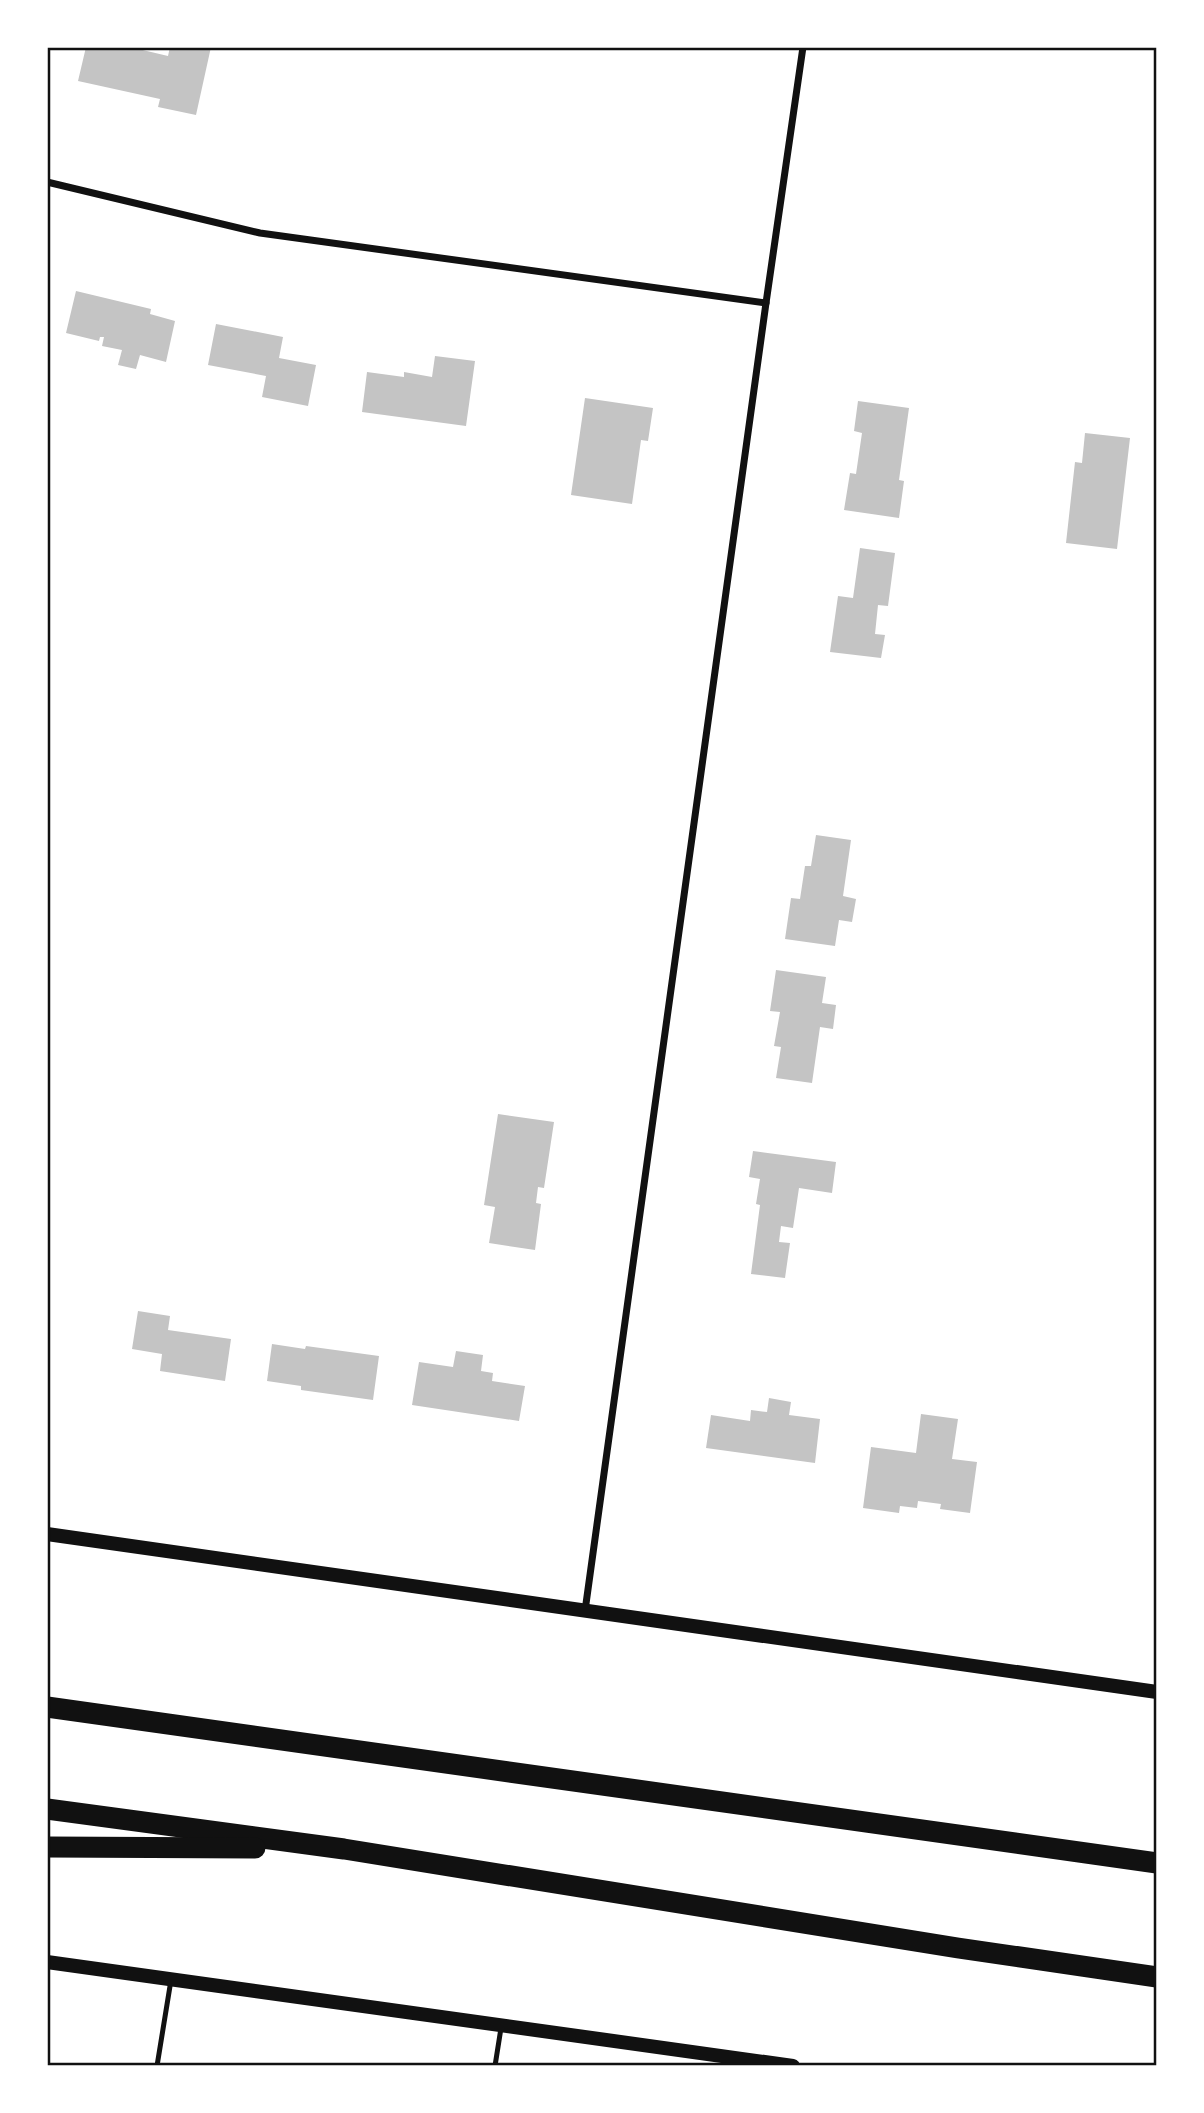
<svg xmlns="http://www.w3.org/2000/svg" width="1204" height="2113" font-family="'DejaVu Sans',sans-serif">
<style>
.building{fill:#c4c4c4}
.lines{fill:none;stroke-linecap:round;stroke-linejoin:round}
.service{stroke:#111;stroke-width:5}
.minor{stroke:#111;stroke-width:7}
.secondary{stroke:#111;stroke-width:14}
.motorway{stroke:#111;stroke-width:21}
.neatline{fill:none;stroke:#111;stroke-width:2.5}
</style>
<rect width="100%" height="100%" fill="#fff"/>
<g class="building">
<polygon points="86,47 130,47 168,56 170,47 211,47 196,115 158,107 160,99 78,81"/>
<polygon points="76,291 151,309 150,314 175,321 166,362 140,355 136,369 118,365 122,350 102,346 104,337 100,337 99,341 66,333"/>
<polygon points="216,324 283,337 279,358 316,365 308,406 262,397 266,376 208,365"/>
<polygon points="435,356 475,361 466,426 362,412 367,372 404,377 404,372 432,377"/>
<polygon points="585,398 653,408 648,441 641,440 632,504 571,495"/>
<polygon points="858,401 909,408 899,480 904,481 899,518 844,510 850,473 856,474 862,433 854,431"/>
<polygon points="1085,433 1130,438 1117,549 1066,543 1075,462 1082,463"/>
<polygon points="860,548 895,553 888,606 878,605 875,634 885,635 881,658 830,652 838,596 853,598"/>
<polygon points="816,835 851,840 843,896 856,899 852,922 839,920 835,946 785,939 791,898 800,899 805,866 811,866"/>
<polygon points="776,970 826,977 822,1003 836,1005 833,1029 820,1027 812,1083 776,1078 781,1047 774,1046 780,1012 770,1011"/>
<polygon points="498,1114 554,1122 544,1188 538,1187 536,1203 541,1204 535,1250 489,1243 495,1207 484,1205"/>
<polygon points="753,1151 836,1162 832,1193 799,1188 793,1228 781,1226 779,1242 790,1243 785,1278 751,1274 760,1205 756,1204 760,1179 749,1177"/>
<polygon points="138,1311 170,1316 168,1330 231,1339 225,1381 160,1371 162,1354 132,1349"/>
<polygon points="272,1344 305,1349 306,1346 379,1356 373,1400 301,1390 301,1386 267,1381"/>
<polygon points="456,1351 483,1355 481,1371 493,1373 492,1381 525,1386 519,1421 412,1405 419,1362 453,1367"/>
<polygon points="769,1398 791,1402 789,1415 820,1419 815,1463 706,1448 711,1415 750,1421 751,1410 767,1412"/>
<polygon points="921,1414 958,1419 952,1459 977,1462 970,1513 940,1509 941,1504 918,1501 917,1508 900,1506 899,1513 863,1508 871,1447 916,1453"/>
</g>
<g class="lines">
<g class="service">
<polyline points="157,2066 171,1980"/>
<polyline points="495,2066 501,2028"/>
</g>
<g class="minor">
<polyline points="47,182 260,233 766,303"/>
<polyline points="585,1611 766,303 803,47"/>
</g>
<g class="secondary">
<polyline points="47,1534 1157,1692"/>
<polyline points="47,1962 793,2066"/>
</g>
<g class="motorway">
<polyline points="47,1707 1157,1863"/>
<polyline points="47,1809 344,1849 958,1948 1157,1977"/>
<polyline points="47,1847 255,1848"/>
</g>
</g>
<rect width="1204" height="2113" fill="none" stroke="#ffffff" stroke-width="98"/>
<rect x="49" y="49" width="1106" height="2015" class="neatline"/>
</svg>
